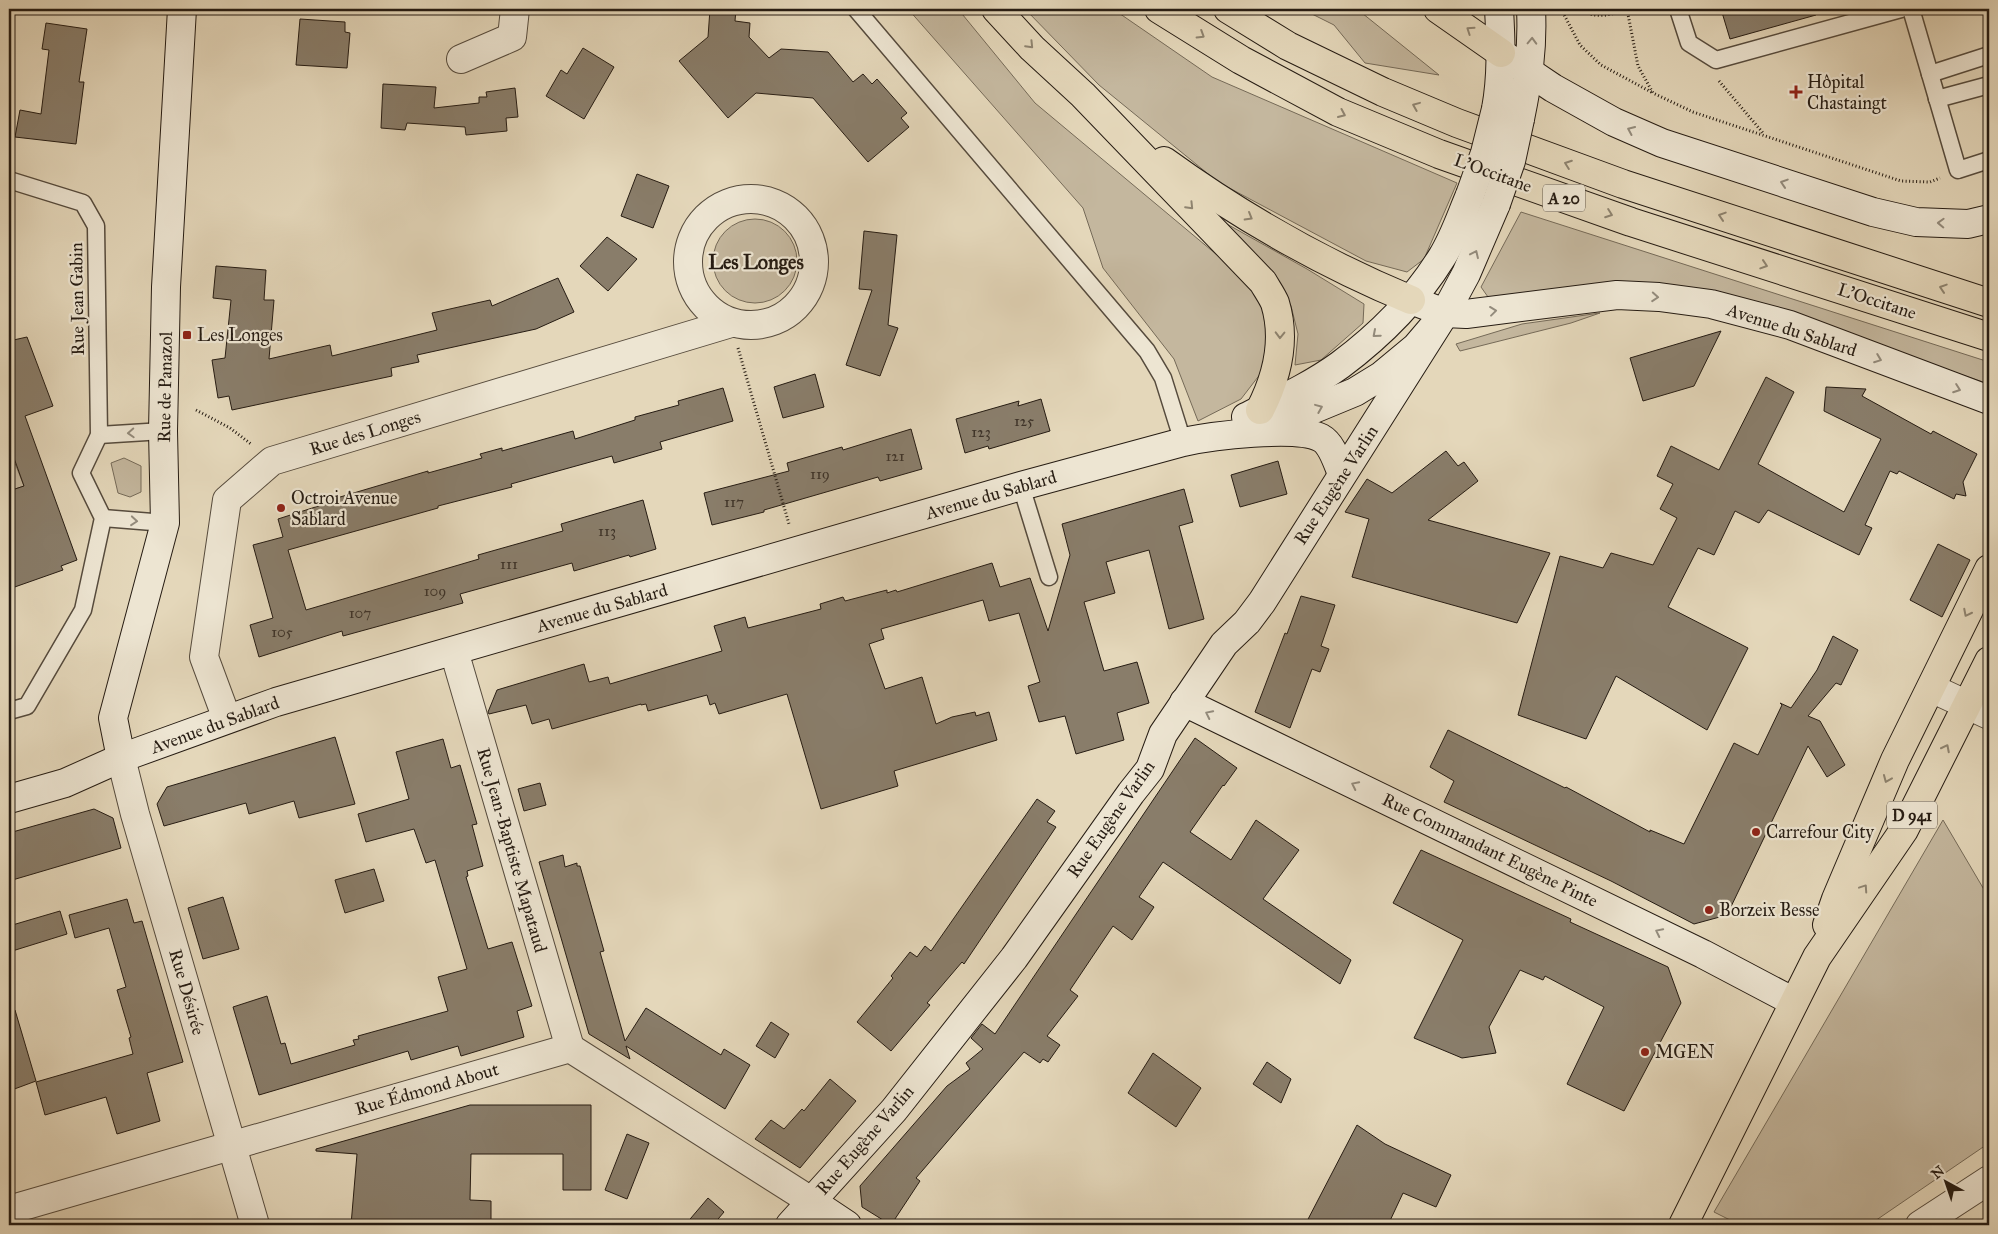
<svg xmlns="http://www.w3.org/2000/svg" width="1998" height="1234" font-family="'IM FELL Great Primer',serif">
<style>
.green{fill:#c4b79e;stroke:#756a58}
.building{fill:#897d6a;stroke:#261c13}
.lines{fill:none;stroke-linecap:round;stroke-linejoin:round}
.lane-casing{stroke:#564b3d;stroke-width:19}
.street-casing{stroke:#564b3d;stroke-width:30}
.secondary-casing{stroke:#261c13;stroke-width:30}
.primary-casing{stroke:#261c13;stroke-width:30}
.highway-casing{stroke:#261c13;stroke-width:30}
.path{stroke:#261c13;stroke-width:3;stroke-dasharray:1 2.5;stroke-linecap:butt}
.lane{stroke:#ede5d2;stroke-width:16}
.street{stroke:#ede5d2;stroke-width:28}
.secondary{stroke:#ede5d2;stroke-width:28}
.primary{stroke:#e4d7ba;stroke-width:28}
.highway{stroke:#e4d7ba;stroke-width:28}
.secondary-bridge-casing{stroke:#261c13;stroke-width:30;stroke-linecap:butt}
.secondary-bridge{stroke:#ede5d2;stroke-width:28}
.oneway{stroke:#8e836f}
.oneway2{stroke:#938b7c}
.poi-dot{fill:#8f2418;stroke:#ede5d2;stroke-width:2}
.labels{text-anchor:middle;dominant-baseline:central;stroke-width:4.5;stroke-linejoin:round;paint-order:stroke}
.number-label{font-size:15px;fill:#3f3429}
.shield{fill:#ede5d2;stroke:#62584c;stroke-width:1}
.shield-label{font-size:16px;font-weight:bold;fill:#261c13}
.poi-label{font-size:18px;fill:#261c13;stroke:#ede5d2;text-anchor:start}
.street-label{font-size:18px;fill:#261c13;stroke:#ede5d2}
.quarter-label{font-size:20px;font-weight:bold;fill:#261c13;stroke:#ede5d2}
</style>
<rect width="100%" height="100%" fill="#e4d7ba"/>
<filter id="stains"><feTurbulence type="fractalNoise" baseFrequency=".004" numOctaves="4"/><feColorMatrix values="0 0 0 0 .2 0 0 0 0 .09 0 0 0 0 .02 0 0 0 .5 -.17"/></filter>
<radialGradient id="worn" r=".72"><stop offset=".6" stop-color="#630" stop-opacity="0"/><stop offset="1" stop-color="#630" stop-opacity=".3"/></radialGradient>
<g class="green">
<polygon points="908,9 958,9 1035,103 1253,285 1276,326 1271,360 1241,399 1198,421 1174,359 1103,268 1083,208"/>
<polygon points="1025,9 1113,9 1212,77 1457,183 1424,259 1407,272 1366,261 1218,182 1099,85"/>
<polygon points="1302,9 1357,9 1439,75 1365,63 1334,25"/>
<polygon points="1202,210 1307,269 1364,304 1363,323 1321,360 1295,365 1298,334 1291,306 1274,275"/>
<polygon points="1521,212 1989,362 1989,384 1753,304 1645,283 1488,297 1481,287"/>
<circle cx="755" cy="261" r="42"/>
<polygon points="1600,313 1571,323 1460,351 1456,344 1522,324"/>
<polygon points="9,448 24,486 9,491"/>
<polygon points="124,458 141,466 141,492 130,497 118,493 111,463"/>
<polygon points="1943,820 1989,898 1989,1143 1869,1225 1740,1225 1714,1212"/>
</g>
<g class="building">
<polygon points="710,9 736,9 735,21 750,23 749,37 769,58 781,49 828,52 853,82 863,74 872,84 877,79 907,113 901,118 909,127 868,162 813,98 756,93 728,118 679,61 708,37"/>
<polygon points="1721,9 1815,9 1816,15 1730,39"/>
<polygon points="300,19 345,22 345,32 350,33 347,68 296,65"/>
<polygon points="46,23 87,29 79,82 84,82 76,144 15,137 20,110 41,114 49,50 42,49"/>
<polygon points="583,48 614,67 584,119 546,96 561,70 567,74"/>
<polygon points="383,84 436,87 434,108 479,103 479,97 487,97 486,92 515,88 518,117 506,118 507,131 466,135 465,127 407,123 405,130 381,128"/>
<polygon points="637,174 669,186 653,228 621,216"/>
<polygon points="864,231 897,235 888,325 898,328 880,376 846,365 872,290 859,289"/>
<polygon points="607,237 637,259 608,291 580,266"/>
<polygon points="216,266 266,270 264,300 274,300 269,359 330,345 332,356 437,330 432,313 490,300 492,306 558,278 574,312 536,329 417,355 419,362 391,368 392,376 232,410 229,396 218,398 212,360 225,358 231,300 213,298"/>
<polygon points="1721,331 1694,386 1643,401 1630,358"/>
<polygon points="27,337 53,406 25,416 77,560 61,566 63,570 9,589 9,491 24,486 9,444 9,341"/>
<polygon points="815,374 824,407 783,418 774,387"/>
<polygon points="1766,377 1794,392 1758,464 1844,512 1881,439 1824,411 1826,387 1866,389 1862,396 1931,434 1933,431 1977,454 1963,482 1966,496 1956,494 1954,499 1899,471 1897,474 1890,471 1865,525 1872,528 1859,555 1768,510 1759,523 1735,511 1714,555 1698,548 1668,607 1748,648 1707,730 1616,676 1586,739 1518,715 1560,556 1603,568 1611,553 1653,565 1677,518 1660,509 1673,484 1657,476 1671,446 1719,470"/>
<polygon points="723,388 733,421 660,442 662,449 614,463 612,456 511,484 512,487 438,506 438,508 288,550 306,610 479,559 478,555 563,531 561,524 643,500 656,549 630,557 629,555 574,571 572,563 460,594 463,603 343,636 342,631 259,657 250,625 273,618 253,545 283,537 278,519 331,502 330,500 428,471 428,473 482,458 480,454 502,448 502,451 573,431 575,439 635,420 635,417 679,405 678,401"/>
<polygon points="1041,399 1050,431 989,449 988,446 965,453 956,419 1019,401 1018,406"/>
<polygon points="911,429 922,469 880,481 878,477 764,510 764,512 712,525 704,493 789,471 787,463 842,447 843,450"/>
<polygon points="1446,451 1458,466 1464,462 1478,481 1428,520 1550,553 1517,623 1352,577 1369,519 1345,512 1367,479 1392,493"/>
<polygon points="1278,461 1287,494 1240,507 1231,475"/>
<polygon points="1184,489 1193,522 1179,526 1204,619 1169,629 1149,550 1106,562 1115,593 1084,602 1104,671 1137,662 1149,703 1117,713 1124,740 1076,754 1065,716 1039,722 1028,686 1040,682 1019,613 989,621 983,600 881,629 884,639 869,644 885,689 922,677 936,724 952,717 975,712 976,716 989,712 997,740 894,771 898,786 821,809 787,694 719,714 715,703 710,705 707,695 648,711 646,704 641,705 641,704 552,729 549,719 532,724 526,705 489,714 488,712 497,690 537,678 584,664 589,682 608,677 610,684 722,651 714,626 745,617 748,628 821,609 820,604 843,597 845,601 887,590 887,593 896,590 897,592 992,563 1000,587 1030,578 1048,631 1070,555 1062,524"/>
<polygon points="1938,544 1970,560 1942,617 1910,600"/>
<polygon points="1301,596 1335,605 1321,646 1329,649 1320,672 1312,669 1290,728 1255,712 1285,633 1287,634"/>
<polygon points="1833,636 1858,650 1841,685 1836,683 1808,716 1820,721 1845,765 1827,777 1808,746 1727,915 1694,924 1611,881 1444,802 1454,781 1430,767 1448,730 1565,788 1566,787 1650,832 1650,830 1684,844 1734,743 1758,755 1782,705 1780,703 1791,708 1817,670"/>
<polygon points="335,737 355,804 299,818 294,801 249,814 246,803 164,826 157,804 167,787"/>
<polygon points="1195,738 1237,768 1224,786 1223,785 1190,832 1231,860 1256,820 1299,850 1263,899 1351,960 1340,984 1163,862 1139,897 1154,907 1132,940 1113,926 1070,990 1078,996 1047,1036 1060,1045 1048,1062 1043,1059 1040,1063 1024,1052 916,1178 920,1181 891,1225 862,1207 860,1186 947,1086 970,1069 966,1063 983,1049 971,1038 982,1024 995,1034"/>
<polygon points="443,739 451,768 460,765 477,824 472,825 483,866 467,871 468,876 466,877 488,949 512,942 532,1006 517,1011 524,1037 461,1056 458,1046 411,1060 408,1051 259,1095 233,1007 267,996 281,1044 285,1043 291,1064 355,1045 353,1040 359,1039 358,1036 448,1011 438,977 467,969 435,860 426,863 414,829 366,842 358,814 409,799 396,752"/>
<polygon points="540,783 546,805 524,811 518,789"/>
<polygon points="1037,799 1055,811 1047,822 1056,827 964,964 962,962 927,1003 930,1005 891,1051 857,1022 893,978 891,976 910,952 917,957 925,946 931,951"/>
<polygon points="94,809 113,818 121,848 9,881 9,833"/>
<polygon points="1421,850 1571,919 1570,922 1668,967 1681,1003 1624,1111 1567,1084 1604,1007 1545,976 1543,980 1520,970 1489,1027 1496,1053 1462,1058 1414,1038 1463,940 1393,903"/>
<polygon points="563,855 565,867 577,863 577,866 580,866 604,951 600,952 625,1041 646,1008 721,1055 724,1049 750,1065 725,1109 626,1046 630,1059 589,1034 539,862"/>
<polygon points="374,869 384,901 345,913 335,880"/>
<polygon points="223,897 239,949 203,959 188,908"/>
<polygon points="127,899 134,923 142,921 183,1062 147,1073 160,1121 117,1134 106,1097 45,1115 36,1082 133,1054 129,1038 131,1037 117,990 126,987 109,928 75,938 69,915"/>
<polygon points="60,911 67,934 9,952 9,926"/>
<polygon points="15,1010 36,1081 9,1091 9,1011"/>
<polygon points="771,1022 789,1034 775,1058 756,1046"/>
<polygon points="1153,1053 1201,1088 1176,1127 1128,1093"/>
<polygon points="1267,1062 1291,1079 1281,1103 1253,1084"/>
<polygon points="830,1079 856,1101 800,1168 755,1139 771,1120 784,1129 802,1109 804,1111"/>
<polygon points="470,1105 591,1105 591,1190 563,1190 563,1154 471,1154 470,1200 491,1201 491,1225 351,1225 357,1154 316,1151 316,1149"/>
<polygon points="1357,1125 1385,1144 1451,1175 1436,1207 1403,1193 1388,1225 1305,1225"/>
<polygon points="627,1134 649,1143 627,1199 605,1190"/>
<polygon points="708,1198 724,1212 713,1225 685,1225"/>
</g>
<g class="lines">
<g class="lane-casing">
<g id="lane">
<polyline points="856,9 1147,351 1163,378 1183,442"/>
<polyline points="1678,9 1689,43 1716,60 1901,9"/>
<polyline points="1911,9 1958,170 1989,160"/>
<polyline points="1930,74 1989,55"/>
<polyline points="1937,99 1989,85"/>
<polyline points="9,180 83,203 96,226 99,435 81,473 103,518 83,610 27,706 9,711"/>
<polyline points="99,435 163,431"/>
<polyline points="1021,486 1049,577"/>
<polyline points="103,518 165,523"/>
</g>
</g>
<g class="street-casing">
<g id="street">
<polyline points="461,59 512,37 515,9"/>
<circle cx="751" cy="262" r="63"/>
<polyline points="454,651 570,1048"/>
<polyline points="1931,688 1989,715"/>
<polyline points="227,719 204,657 227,500 272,461 731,323"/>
<polyline points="121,758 135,814 255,1225"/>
<polyline points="9,1210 570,1048 811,1201"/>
<polyline points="1920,1225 1989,1180"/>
</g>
</g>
<g class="secondary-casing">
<g id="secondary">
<polyline points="1501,53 1553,88 1614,122 1662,143 1873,212 1916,222 1968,224 1989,219"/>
<path d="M1496,109C1502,76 1501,43 1499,9"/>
<path d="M1520,119C1528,80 1533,49 1531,9"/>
<polyline points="1411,300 1445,313 1466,314 1617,295 1659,297 1711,304 1790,325 1989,400"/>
<path d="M1246,417C1278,401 1311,386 1340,365C1379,336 1416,299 1442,257C1454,238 1461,216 1470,195"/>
<polyline points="1268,428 1355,392 1381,376 1416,347 1445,313 1466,274 1496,204"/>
<polyline points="1184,702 1703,954 1794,1002"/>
<polyline points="121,758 113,718 165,523 163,431 166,287 182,9"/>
<path d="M9,799L65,783L121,758L276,702L1021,486L1183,442C1211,436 1296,425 1321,438C1332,444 1337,462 1342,474"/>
<polyline points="811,1201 847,1225"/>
<polyline points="790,1225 894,1110 1014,958 1131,793 1150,769 1163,734 1224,644 1247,622 1262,602 1445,313"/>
</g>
</g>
<g class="primary-casing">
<g id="primary">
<polyline points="1827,925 1836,899 1895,760 1989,569"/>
<polyline points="1683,1225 1817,957 1904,830 1989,661"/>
</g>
</g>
<g class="highway-casing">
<g id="highway">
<path d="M996,9L1032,48L1083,95L1263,282C1267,289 1272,296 1275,303C1286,339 1277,377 1260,410"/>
<polyline points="1159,9 1241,60 1338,112 1439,154 1631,222 1989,337"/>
<polyline points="1228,9 1288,46 1383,92 1457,123 1623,184 1989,303"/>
<polyline points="1438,9 1501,53"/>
<path d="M1164,161C1240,216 1324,264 1411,300"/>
</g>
</g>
<g class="path">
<polyline points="1561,9 1580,45 1601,65 1653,93"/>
<path d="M1578,9C1593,18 1609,17 1624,9"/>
<polyline points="1627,9 1638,66 1653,93 1693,112 1901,181 1930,182 1940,178"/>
<polyline points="1719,81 1763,133"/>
<polyline points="738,348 789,524"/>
<polyline points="196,410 230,428 251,444"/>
</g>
<use href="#lane" class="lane"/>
<use href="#street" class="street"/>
<use href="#secondary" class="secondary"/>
<use href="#primary" class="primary"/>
<use href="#highway" class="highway"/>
<g class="secondary-bridge-casing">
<g id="secondary-bridge">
<polyline points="1470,195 1485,153 1496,109"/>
<polyline points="1496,204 1511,161 1520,119"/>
</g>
</g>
<use href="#secondary-bridge" class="secondary-bridge"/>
</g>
<defs><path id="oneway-chevron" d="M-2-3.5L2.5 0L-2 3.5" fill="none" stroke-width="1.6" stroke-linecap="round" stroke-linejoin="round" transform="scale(1.25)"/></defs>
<g class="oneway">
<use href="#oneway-chevron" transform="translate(1470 30) rotate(-146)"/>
<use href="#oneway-chevron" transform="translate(1201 35) rotate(32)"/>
<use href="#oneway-chevron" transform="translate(1030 45) rotate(46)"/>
<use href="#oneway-chevron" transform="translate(1416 106) rotate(-158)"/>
<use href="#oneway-chevron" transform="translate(1342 114) rotate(24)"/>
<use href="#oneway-chevron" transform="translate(1568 164) rotate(-160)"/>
<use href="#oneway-chevron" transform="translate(1190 206) rotate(46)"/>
<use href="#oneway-chevron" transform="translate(1609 214) rotate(20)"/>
<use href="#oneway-chevron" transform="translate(1722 216) rotate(-162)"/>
<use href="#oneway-chevron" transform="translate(1249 217) rotate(30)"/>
<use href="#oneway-chevron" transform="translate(1764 265) rotate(18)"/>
<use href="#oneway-chevron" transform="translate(1943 288) rotate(-162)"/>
<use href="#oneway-chevron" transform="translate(1280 335) rotate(91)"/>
<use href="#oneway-chevron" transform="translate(1967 613) rotate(117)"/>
<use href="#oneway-chevron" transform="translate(1946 748) rotate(-63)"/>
<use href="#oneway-chevron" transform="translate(1887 779) rotate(113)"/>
<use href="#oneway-chevron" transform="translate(1864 888) rotate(-56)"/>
</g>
<g class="oneway2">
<use href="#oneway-chevron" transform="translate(1532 41) rotate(-88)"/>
<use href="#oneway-chevron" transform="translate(1631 130) rotate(-156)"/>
<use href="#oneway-chevron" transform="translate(1784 183) rotate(-162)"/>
<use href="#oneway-chevron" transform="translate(1941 223) rotate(-178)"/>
<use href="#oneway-chevron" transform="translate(1475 254) rotate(-65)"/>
<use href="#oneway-chevron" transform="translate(1655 297) rotate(4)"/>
<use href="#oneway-chevron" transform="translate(1493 311) rotate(-7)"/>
<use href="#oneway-chevron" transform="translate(1376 334) rotate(139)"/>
<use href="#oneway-chevron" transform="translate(1878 359) rotate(21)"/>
<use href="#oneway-chevron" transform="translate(1957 389) rotate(20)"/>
<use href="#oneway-chevron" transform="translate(1319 408) rotate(-22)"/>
<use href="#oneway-chevron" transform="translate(131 433) rotate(177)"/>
<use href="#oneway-chevron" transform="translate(134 521) rotate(5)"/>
<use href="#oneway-chevron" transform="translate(1209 714) rotate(-154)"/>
<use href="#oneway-chevron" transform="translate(1355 785) rotate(-154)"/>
<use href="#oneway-chevron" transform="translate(1659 932) rotate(-154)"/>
</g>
<g class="poi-dot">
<path d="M1793.5 84.5h5v5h5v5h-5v5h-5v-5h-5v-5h5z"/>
<rect x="182" y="330" width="10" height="10" rx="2.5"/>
<circle cx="281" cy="508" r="5"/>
<circle cx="1756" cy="832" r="5"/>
<circle cx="1709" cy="910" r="5"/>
<circle cx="1645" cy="1052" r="5"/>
</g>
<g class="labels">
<g class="number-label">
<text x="1024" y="421">125</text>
<text x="981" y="432">123</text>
<text x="895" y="456">121</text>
<text x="820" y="474">119</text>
<text x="734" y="502">117</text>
<text x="607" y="531">113</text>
<text x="509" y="564">111</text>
<text x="435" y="591">109</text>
<text x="360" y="613">107</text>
<text x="282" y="632">105</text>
</g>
<g class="shield">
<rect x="1543" y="184.5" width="42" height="27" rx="4"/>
<rect x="1887" y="801.5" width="50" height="27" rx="4"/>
</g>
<g class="shield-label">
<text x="1564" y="198">A 20</text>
<text x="1912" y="815">D 941</text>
</g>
<g class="poi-label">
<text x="1807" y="82">Hôpital<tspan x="1807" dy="21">Chastaingt</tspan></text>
<text x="197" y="335">Les Longes</text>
<text x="291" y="498">Octroi Avenue<tspan x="291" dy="21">Sablard</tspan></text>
<text x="1766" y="832">Carrefour City</text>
<text x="1719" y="910">Borzeix Besse</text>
<text x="1655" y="1052">MGEN</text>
</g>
<g class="street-label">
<text transform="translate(1493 173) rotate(20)">L'Occitane</text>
<text transform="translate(77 299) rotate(-91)">Rue Jean Gabin</text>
<text transform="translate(1877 301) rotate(18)">L'Occitane</text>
<text transform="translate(1792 330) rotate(18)">Avenue du Sablard</text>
<text transform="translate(165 387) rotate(-89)">Rue de Panazol</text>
<text transform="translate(365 433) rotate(-17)">Rue des Longes</text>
<text transform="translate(1336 485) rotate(-57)">Rue Eugène Varlin</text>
<text transform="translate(991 495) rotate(-16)">Avenue du Sablard</text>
<text transform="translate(602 608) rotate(-16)">Avenue du Sablard</text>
<text transform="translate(215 725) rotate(-20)">Avenue du Sablard</text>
<text transform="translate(1111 819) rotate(-55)">Rue Eugène Varlin</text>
<text transform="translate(512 850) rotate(74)">Rue Jean-Baptiste Mapataud</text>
<text transform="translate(1490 850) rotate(26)">Rue Commandant Eugène Pinte</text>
<text transform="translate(187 992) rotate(74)">Rue Désirée</text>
<text transform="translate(427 1089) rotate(-16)">Rue Édmond About</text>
<text transform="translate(865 1140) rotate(-49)">Rue Eugène Varlin</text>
</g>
<g class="quarter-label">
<text x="756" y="262">Les Longes</text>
</g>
</g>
<rect width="1998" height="1234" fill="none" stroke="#e4d7ba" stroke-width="30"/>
<rect x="10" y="10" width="1978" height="1214" fill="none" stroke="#261c13" stroke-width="2.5"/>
<rect x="15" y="15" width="1968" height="1204" fill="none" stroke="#261c13"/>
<g transform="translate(1946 1182) rotate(320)" stroke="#ede5d2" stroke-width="4" paint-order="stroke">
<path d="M0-4L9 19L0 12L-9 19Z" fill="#261c13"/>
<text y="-8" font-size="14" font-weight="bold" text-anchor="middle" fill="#261c13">N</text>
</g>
<rect width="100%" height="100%" filter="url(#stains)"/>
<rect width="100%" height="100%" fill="url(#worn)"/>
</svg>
